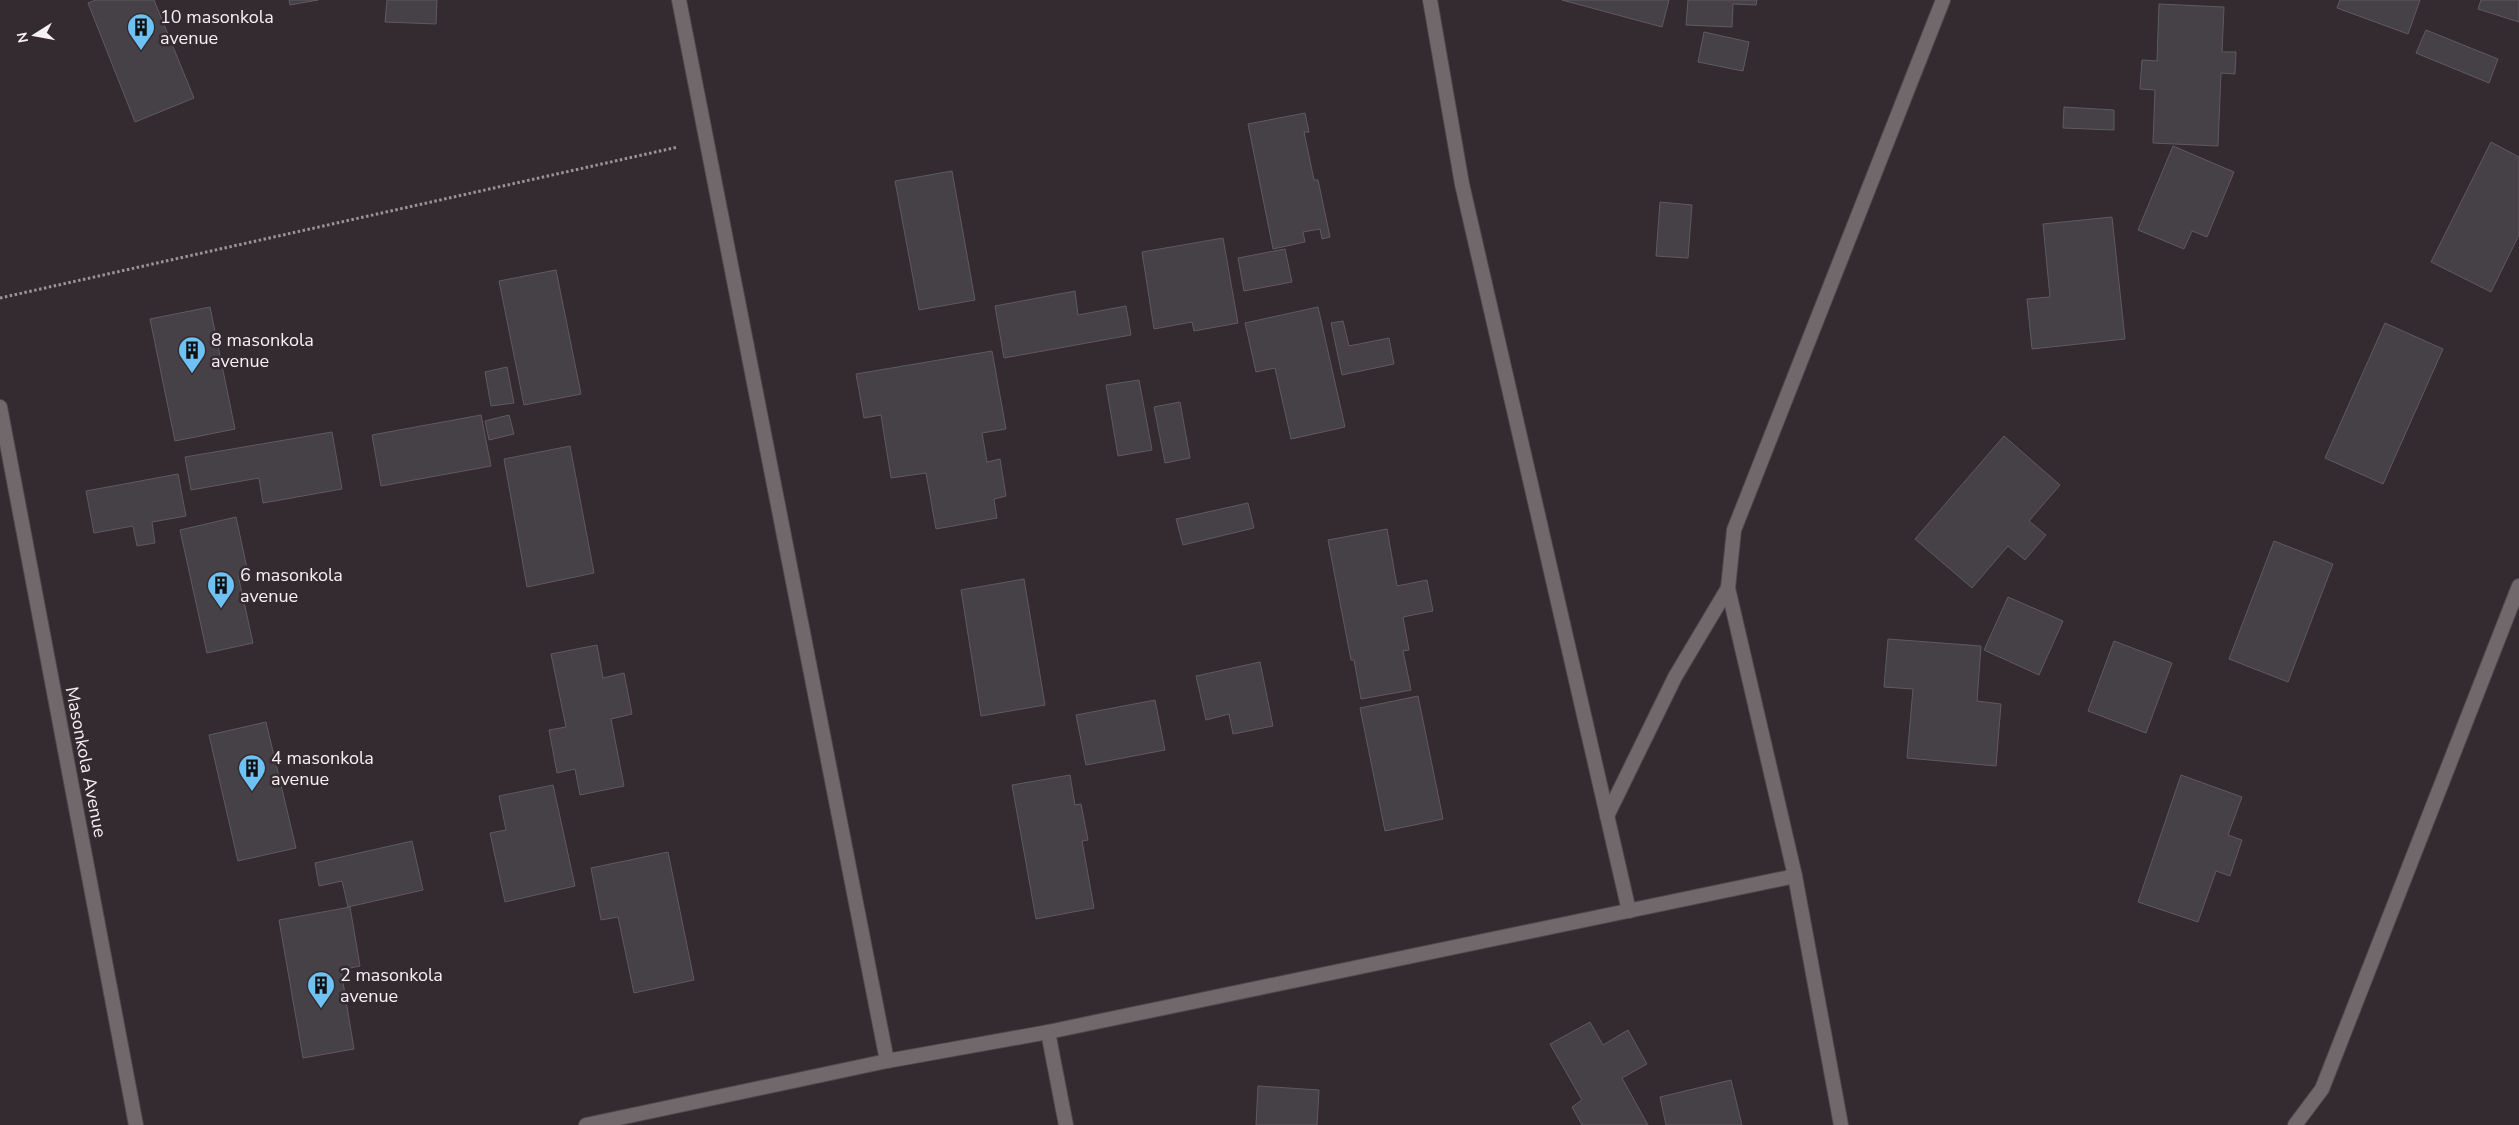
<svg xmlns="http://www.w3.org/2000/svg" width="2519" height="1125" font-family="'Nunito Sans',sans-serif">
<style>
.building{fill:#464146;stroke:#605a60}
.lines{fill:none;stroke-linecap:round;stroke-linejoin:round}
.minor-casing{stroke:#4f494c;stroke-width:16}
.path{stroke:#9a9497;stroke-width:3;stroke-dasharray:2.5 2.5;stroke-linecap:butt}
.minor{stroke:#71686c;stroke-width:14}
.labels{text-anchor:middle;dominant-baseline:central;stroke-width:5;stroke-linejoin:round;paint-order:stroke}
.poi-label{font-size:18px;fill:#f5f0f2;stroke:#332b2f;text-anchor:start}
.street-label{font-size:18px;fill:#f5f0f2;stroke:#332b2f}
</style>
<rect width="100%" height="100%" fill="#332b2f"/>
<g class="building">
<polygon points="96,0 154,0 194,98 135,122 88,3"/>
<polygon points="289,0 318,0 290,5"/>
<polygon points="387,0 437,0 436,24 385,22"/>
<polygon points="1562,0 1669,0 1662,27"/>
<polygon points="1688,0 1757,0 1756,5 1733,4 1732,27 1686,25"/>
<polygon points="2340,0 2420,0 2408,34 2337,8"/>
<polygon points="2481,0 2519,0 2519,22 2478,9"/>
<polygon points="2159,4 2224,7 2222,52 2236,52 2235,74 2221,73 2218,146 2153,143 2155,90 2140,89 2142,60 2157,61"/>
<polygon points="2426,30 2498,59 2489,83 2416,53"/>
<polygon points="1704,32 1749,42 1743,71 1698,62"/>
<polygon points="2064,107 2114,110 2114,130 2063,128"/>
<polygon points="1305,113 1309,132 1304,132 1314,180 1318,180 1330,237 1322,239 1320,229 1303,232 1305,242 1273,249 1248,124"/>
<polygon points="2491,142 2519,157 2519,235 2491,292 2431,262"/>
<polygon points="2173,146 2234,172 2207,237 2192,231 2184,249 2138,230"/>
<polygon points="952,171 975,300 919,310 895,181"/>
<polygon points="1660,202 1692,205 1688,258 1656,256"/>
<polygon points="2112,217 2125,339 2032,349 2027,299 2050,297 2043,224"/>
<polygon points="1223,238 1238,323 1194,331 1192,322 1154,329 1142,252"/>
<polygon points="1285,249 1292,282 1244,291 1238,258"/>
<polygon points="556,270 581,394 524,405 499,281"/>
<polygon points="1075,291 1078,315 1126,306 1131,335 1004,358 995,306"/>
<polygon points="210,307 235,429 175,441 150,319"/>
<polygon points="1318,307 1345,427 1291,439 1275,368 1256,372 1245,323"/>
<polygon points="1343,321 1349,346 1389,338 1394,364 1342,375 1331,323"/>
<polygon points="2385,323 2443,349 2383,484 2325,458"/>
<polygon points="992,351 1006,429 982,433 987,462 1000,459 1006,496 994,499 997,518 936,529 926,473 891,478 881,415 864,418 856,374"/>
<polygon points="507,367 514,403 491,406 485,372"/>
<polygon points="1139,380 1152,450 1118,456 1106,385"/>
<polygon points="1180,402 1190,458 1165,463 1154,407"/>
<polygon points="481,415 491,466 381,486 372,435"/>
<polygon points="509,415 514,434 489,440 485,421"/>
<polygon points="332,432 342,489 263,503 259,478 191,490 185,457"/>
<polygon points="2004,436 2060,485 2029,521 2046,535 2025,560 2008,546 1972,588 1915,539"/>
<polygon points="570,446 594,573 527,587 504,459"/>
<polygon points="178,474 186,516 152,522 155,543 137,546 133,526 94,533 86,491"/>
<polygon points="1248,503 1254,528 1183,545 1176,519"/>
<polygon points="236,517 248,573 238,575 253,643 207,653 180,530"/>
<polygon points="1387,529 1397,586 1427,580 1433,611 1403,617 1409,650 1403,651 1411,690 1361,699 1354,660 1351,660 1328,540"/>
<polygon points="2274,541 2333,564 2288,682 2229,659"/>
<polygon points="1024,579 1045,705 981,716 961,590"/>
<polygon points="2008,597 2063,621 2039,675 1984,650"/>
<polygon points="1888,639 1981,646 1977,701 2001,704 1996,766 1907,758 1913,689 1884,687"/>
<polygon points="2114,641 2172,663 2146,733 2088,711"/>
<polygon points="597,645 603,678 624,673 632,714 611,719 624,786 580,795 575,769 557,773 549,730 566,727 551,654"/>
<polygon points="1260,662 1273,726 1233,734 1229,714 1206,720 1196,676"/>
<polygon points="1418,696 1443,819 1385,831 1360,708"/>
<polygon points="1155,700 1165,750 1086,765 1076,715"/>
<polygon points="266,722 296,848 238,861 209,735"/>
<polygon points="1070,775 1075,805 1081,804 1088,840 1082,841 1094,908 1036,919 1012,785"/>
<polygon points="2181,775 2242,797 2228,835 2242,840 2230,876 2216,871 2198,922 2138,902"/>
<polygon points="553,785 575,886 505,902 490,833 506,830 499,796"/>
<polygon points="412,841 423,890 348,907 342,881 319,886 315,863"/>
<polygon points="668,852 694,980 634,993 618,917 601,920 591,868"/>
<polygon points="350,907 360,966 341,970 354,1049 303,1058 279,920"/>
<polygon points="1590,1022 1603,1045 1628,1030 1647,1064 1622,1078 1648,1125 1582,1125 1572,1107 1582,1100 1550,1044"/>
<polygon points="1731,1080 1742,1125 1666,1125 1660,1097"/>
<polygon points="1258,1086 1319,1090 1317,1125 1256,1125"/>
</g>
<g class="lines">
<g class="minor-casing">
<g id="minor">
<polyline points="679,0 887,1061"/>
<polyline points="1430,0 1462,184 1629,911"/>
<polyline points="0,407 136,1125"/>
<polyline points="1607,816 1675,677 1728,588"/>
<polyline points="1048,1032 1066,1125"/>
<polyline points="586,1125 887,1061 1048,1032 1795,876"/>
<polyline points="1841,1125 1795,876 1728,588 1734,530 1943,0"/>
<polyline points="2295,1125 2322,1089 2519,586"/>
</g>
</g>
<polyline class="path" points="0,298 678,147"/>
<use href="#minor" class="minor"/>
</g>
<defs>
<g id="building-pin" transform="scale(1.4375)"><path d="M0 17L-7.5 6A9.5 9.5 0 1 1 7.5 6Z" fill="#6dc2f3" stroke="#332b2f"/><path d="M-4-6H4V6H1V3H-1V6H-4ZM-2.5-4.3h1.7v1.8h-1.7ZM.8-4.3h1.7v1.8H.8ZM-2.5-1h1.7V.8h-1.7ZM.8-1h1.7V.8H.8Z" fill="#111"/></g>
</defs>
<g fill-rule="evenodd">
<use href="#building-pin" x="141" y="27"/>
<use href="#building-pin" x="192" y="350"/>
<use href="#building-pin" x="221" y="585"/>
<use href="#building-pin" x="252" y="768"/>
<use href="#building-pin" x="321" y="985"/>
</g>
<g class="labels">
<g class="poi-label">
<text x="160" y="17">10 masonkola<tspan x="160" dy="21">avenue</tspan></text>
<text x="211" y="340">8 masonkola<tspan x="211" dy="21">avenue</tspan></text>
<text x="240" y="575">6 masonkola<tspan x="240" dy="21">avenue</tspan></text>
<text x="271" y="758">4 masonkola<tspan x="271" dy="21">avenue</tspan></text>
<text x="340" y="975">2 masonkola<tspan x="340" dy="21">avenue</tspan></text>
</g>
<g class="street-label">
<text transform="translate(86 762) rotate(79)">Masonkola Avenue</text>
</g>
</g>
<g transform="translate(35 35) rotate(259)" stroke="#332b2f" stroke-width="4" paint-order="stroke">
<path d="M0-4L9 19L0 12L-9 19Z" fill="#f5f0f2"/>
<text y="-8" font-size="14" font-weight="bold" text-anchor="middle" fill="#f5f0f2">N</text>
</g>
</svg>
